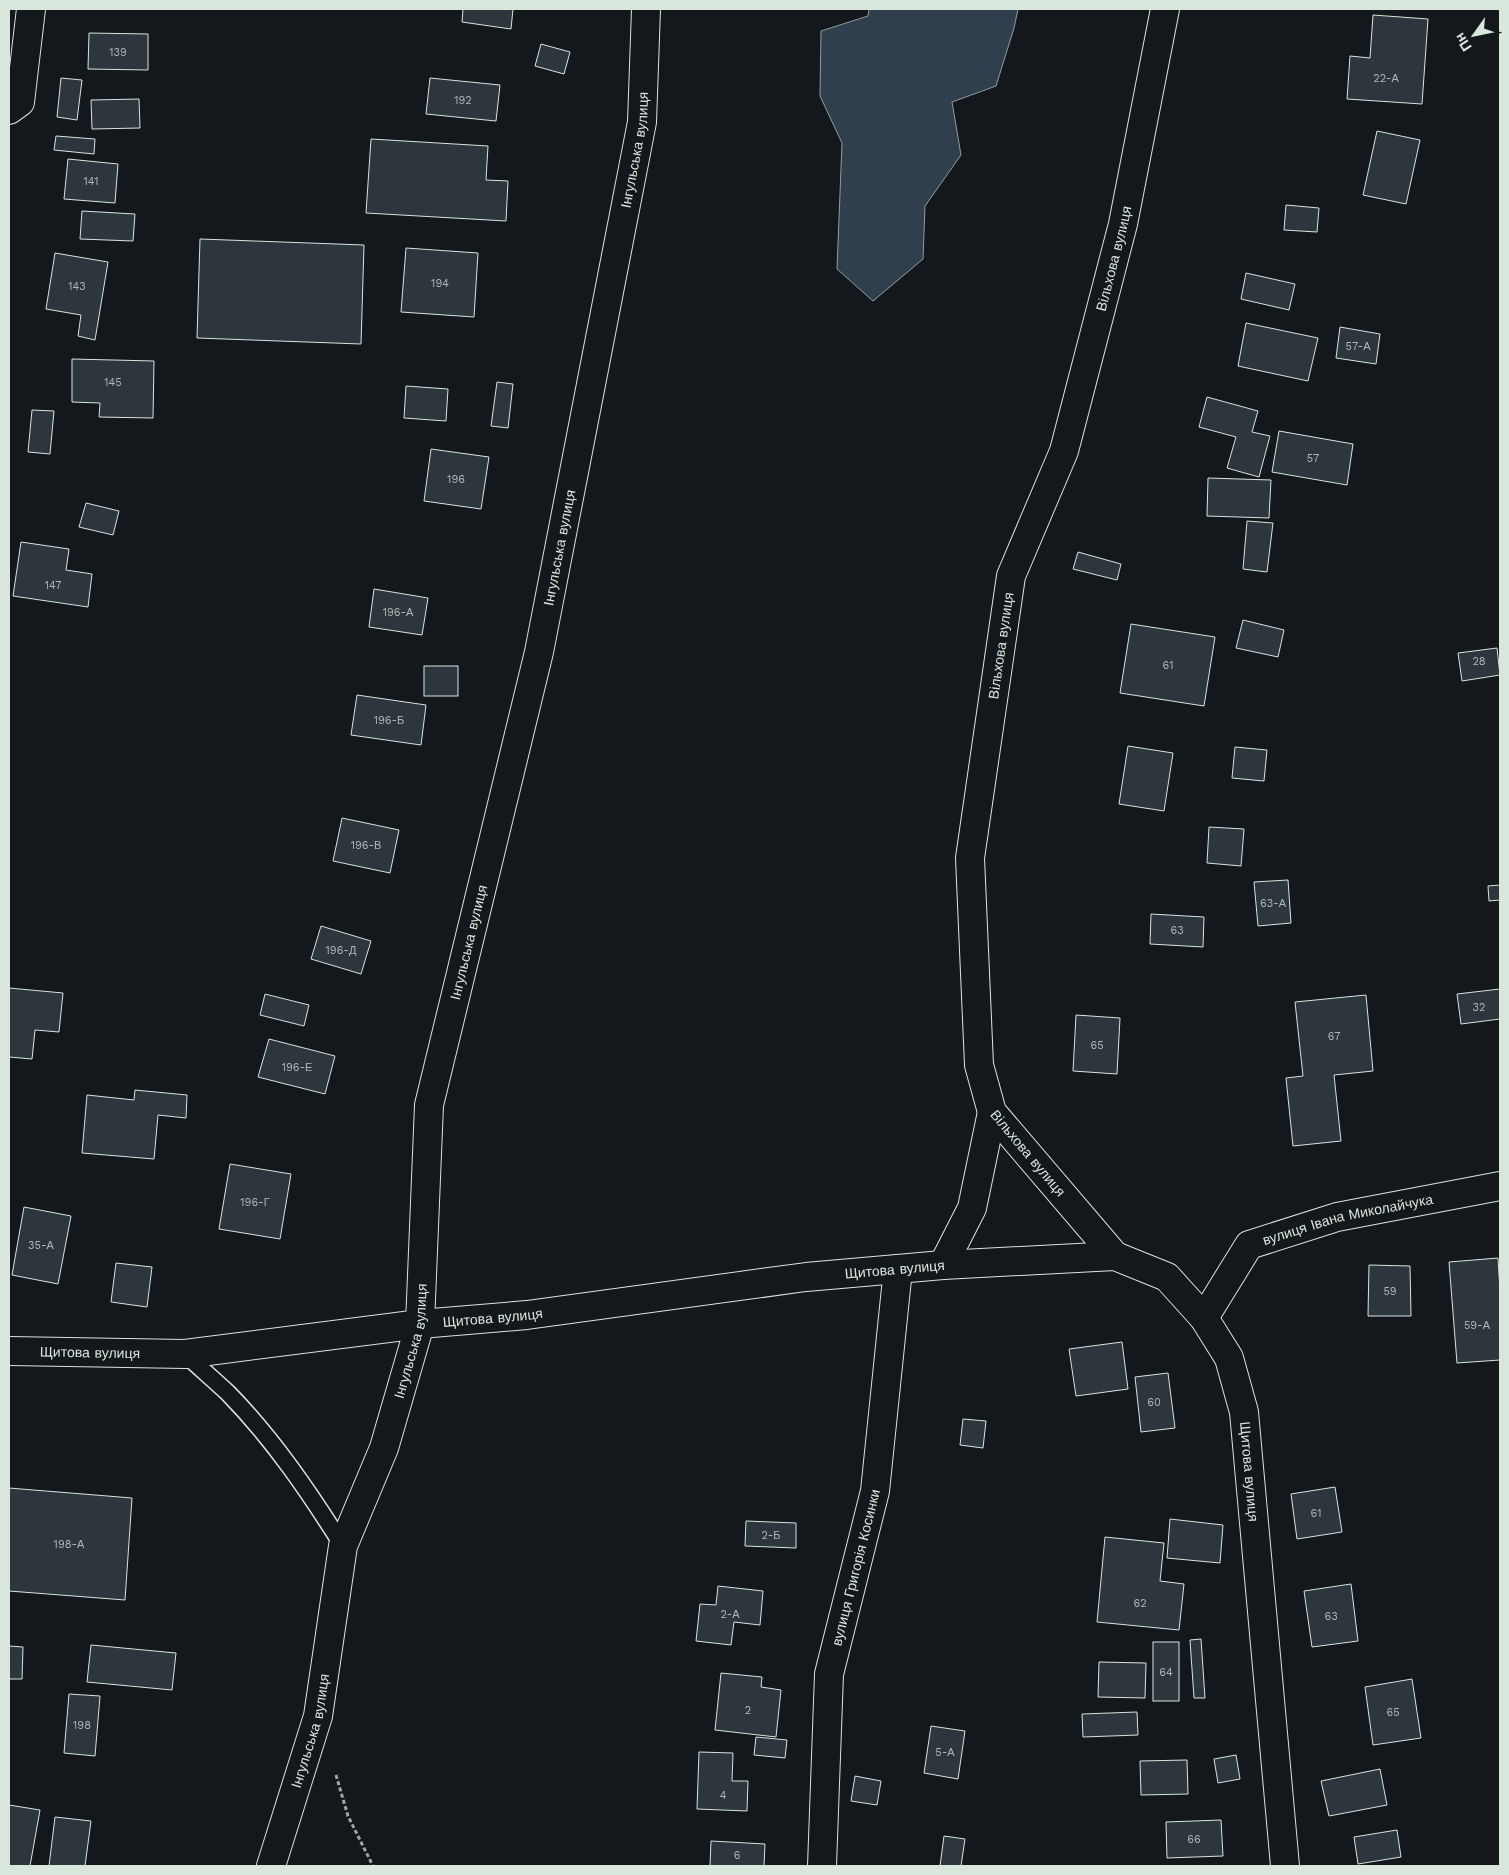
<svg xmlns="http://www.w3.org/2000/svg" width="1509" height="1875" font-family="'Work Sans',sans-serif">
<style>
.water{fill:#2f3f4d;stroke:#939e99}
.building{fill:#2c363c;stroke:#d8e6dc}
.lines{fill:none;stroke-linecap:round;stroke-linejoin:round}
.service-casing{stroke:#d8e6dc;stroke-width:19}
.minor-casing{stroke:#d8e6dc;stroke-width:30}
.tertiary-casing{stroke:#d8e6dc;stroke-width:30}
.path{stroke:#9da8a2;stroke-width:3;stroke-dasharray:4 2.5;stroke-linecap:butt}
.service{stroke:#14181c;stroke-width:16}
.minor{stroke:#14181c;stroke-width:28}
.tertiary{stroke:#14181c;stroke-width:28}
.labels{text-anchor:middle;dominant-baseline:central;stroke-width:4;stroke-linejoin:round;paint-order:stroke}
.number-label{font-size:11px;fill:#adbab4}
.street-label{font-size:14px;fill:#d8e6dc;stroke:#14181c}
</style>
<rect width="100%" height="100%" fill="#14181c"/>
<polygon class="water" points="869,9 1018,9 1014,28 996,86 952,102 961,155 925,206 923,259 873,301 837,269 842,143 820,96 821,31 868,16"/>
<g class="building">
<polygon points="463,9 513,9 511,29 462,22"/>
<polygon points="1373,15 1428,19 1422,104 1347,99 1350,56 1370,58"/>
<polygon points="89,33 148,34 148,70 88,69"/>
<polygon points="541,44 570,52 564,74 535,66"/>
<polygon points="61,78 82,80 77,120 57,117"/>
<polygon points="430,78 500,85 496,121 426,114"/>
<polygon points="139,99 140,128 92,129 91,100"/>
<polygon points="1377,131 1420,140 1406,204 1363,195"/>
<polygon points="56,136 95,139 94,154 54,150"/>
<polygon points="371,139 488,146 486,180 508,181 506,221 366,213"/>
<polygon points="68,159 118,164 115,203 64,199"/>
<polygon points="1286,205 1319,208 1317,232 1284,230"/>
<polygon points="82,211 135,214 133,241 80,239"/>
<polygon points="200,239 364,245 361,344 197,338"/>
<polygon points="406,248 478,253 474,317 401,312"/>
<polygon points="55,253 108,262 95,340 78,336 81,315 46,309"/>
<polygon points="1246,273 1295,284 1289,310 1241,299"/>
<polygon points="1246,323 1318,338 1308,381 1238,366"/>
<polygon points="1340,327 1380,334 1376,364 1336,358"/>
<polygon points="72,359 154,361 153,418 99,417 100,403 72,402"/>
<polygon points="497,382 513,384 508,428 491,426"/>
<polygon points="406,386 448,389 446,421 404,418"/>
<polygon points="1207,397 1258,411 1252,432 1270,436 1259,477 1227,468 1236,437 1199,427"/>
<polygon points="32,410 54,411 50,454 28,452"/>
<polygon points="1279,431 1353,444 1347,485 1272,472"/>
<polygon points="431,449 489,457 481,509 424,501"/>
<polygon points="1208,478 1271,480 1269,518 1207,516"/>
<polygon points="86,503 119,511 113,535 79,527"/>
<polygon points="1247,521 1273,523 1267,572 1243,569"/>
<polygon points="21,542 69,549 66,570 92,574 88,607 13,596"/>
<polygon points="1078,552 1121,564 1117,580 1073,569"/>
<polygon points="374,589 428,598 422,635 369,627"/>
<polygon points="1243,620 1284,630 1278,657 1236,648"/>
<polygon points="1131,624 1215,637 1204,706 1120,693"/>
<polygon points="1497,648 1500,675 1462,681 1458,653"/>
<rect x="424" y="666" width="34" height="30"/>
<polygon points="357,695 426,705 421,745 351,735"/>
<polygon points="1128,746 1173,753 1164,811 1119,804"/>
<polygon points="1235,747 1267,750 1264,781 1232,778"/>
<polygon points="342,818 399,830 390,873 333,861"/>
<polygon points="1209,827 1244,829 1241,866 1207,863"/>
<polygon points="1288,880 1291,923 1258,926 1254,882"/>
<polygon points="1500,885 1500,900 1489,901 1488,886"/>
<polygon points="1151,914 1204,917 1203,947 1150,944"/>
<polygon points="321,926 371,941 361,974 311,959"/>
<polygon points="9,988 63,993 59,1032 35,1030 32,1059 9,1057"/>
<polygon points="1500,989 1500,1019 1461,1024 1457,994"/>
<polygon points="265,994 309,1005 304,1026 260,1015"/>
<polygon points="1366,995 1373,1071 1334,1075 1341,1141 1293,1146 1286,1078 1303,1076 1295,1002"/>
<polygon points="1076,1015 1120,1018 1117,1074 1073,1071"/>
<polygon points="269,1039 335,1056 325,1094 258,1077"/>
<polygon points="135,1090 187,1095 186,1118 158,1115 154,1159 82,1153 87,1095 134,1100"/>
<polygon points="230,1164 291,1174 280,1239 219,1229"/>
<polygon points="24,1207 71,1216 58,1284 12,1275"/>
<polygon points="1498,1258 1500,1291 1500,1360 1457,1363 1449,1262"/>
<polygon points="116,1263 152,1267 147,1307 111,1302"/>
<polygon points="1369,1265 1410,1266 1411,1316 1368,1316"/>
<polygon points="1122,1342 1128,1389 1076,1396 1069,1349"/>
<polygon points="1168,1373 1175,1428 1141,1432 1135,1377"/>
<polygon points="963,1419 986,1421 983,1448 960,1445"/>
<polygon points="1335,1487 1342,1532 1297,1539 1291,1494"/>
<polygon points="9,1488 132,1498 125,1600 9,1591"/>
<polygon points="1170,1519 1223,1525 1220,1563 1167,1558"/>
<polygon points="746,1521 796,1523 796,1548 745,1546"/>
<polygon points="1105,1537 1164,1543 1160,1581 1184,1584 1179,1630 1097,1622"/>
<polygon points="1351,1584 1358,1641 1312,1647 1304,1591"/>
<polygon points="718,1586 763,1591 760,1625 734,1622 731,1645 696,1641 700,1604 716,1605"/>
<polygon points="1201,1639 1205,1698 1194,1698 1190,1640"/>
<rect x="1153" y="1642" width="26" height="59"/>
<polygon points="91,1645 176,1653 172,1690 87,1682"/>
<polygon points="9,1646 23,1647 22,1679 9,1679"/>
<polygon points="1099,1662 1146,1663 1145,1698 1098,1697"/>
<polygon points="721,1673 762,1677 761,1687 781,1690 776,1737 715,1730"/>
<polygon points="1412,1679 1421,1738 1373,1745 1365,1687"/>
<polygon points="69,1694 100,1696 95,1756 64,1753"/>
<polygon points="1137,1712 1138,1735 1083,1737 1082,1714"/>
<polygon points="931,1726 965,1731 958,1779 924,1773"/>
<polygon points="756,1737 787,1740 785,1758 754,1755"/>
<polygon points="699,1752 733,1753 732,1781 748,1781 747,1811 697,1809"/>
<polygon points="1236,1755 1240,1779 1218,1783 1214,1759"/>
<polygon points="1187,1760 1188,1794 1141,1795 1140,1761"/>
<polygon points="1380,1769 1387,1805 1329,1816 1321,1781"/>
<polygon points="855,1776 881,1781 877,1805 851,1801"/>
<polygon points="9,1805 40,1810 30,1866 9,1866"/>
<polygon points="55,1817 91,1821 85,1866 49,1866"/>
<polygon points="1221,1820 1223,1856 1167,1858 1166,1822"/>
<polygon points="1397,1830 1401,1857 1358,1864 1354,1837"/>
<polygon points="944,1836 965,1839 961,1866 940,1866"/>
<polygon points="711,1841 765,1844 764,1866 710,1866"/>
</g>
<g class="lines">
<g class="service-casing">
<path id="service" d="M185,1354C199,1367 214,1380 228,1393C273,1439 309,1492 343,1546"/>
</g>
<g class="minor-casing">
<g id="minor">
<polyline points="9,110 20,102 31,9"/>
<path id="s1" d="M1115,1256L992,1112L979,1065L970,858L1011,576L1064,451L1123,224L1165,9"/>
<polyline points="943,1265 972,1208 992,1112"/>
<path id="s2" d="M1204,1318L1249,1245L1337,1217L1500,1186"/>
<path id="s3" d="M271,1866L318,1716L343,1546L384,1448L420,1324L429,1105L539,652L642,122L646,9"/>
<path id="s4" d="M822,1866L829,1674L875,1491L898,1269"/>
</g>
</g>
<g class="tertiary-casing">
<g id="tertiary">
<path id="s5" d="M9,1351L185,1354L420,1324L527,1315L806,1277L943,1265L1115,1256L1167,1277L1204,1318L1229,1358L1244,1412L1285,1866"/>
</g>
</g>
<polyline class="path" points="336,1775 348,1816 373,1866"/>
<use href="#service" class="service"/>
<use href="#minor" class="minor"/>
<use href="#tertiary" class="tertiary"/>
</g>
<g class="labels">
<g class="number-label">
<text x="118" y="52">139</text>
<text x="1386" y="78">22-А</text>
<text x="463" y="100">192</text>
<text x="91" y="181">141</text>
<text x="440" y="283">194</text>
<text x="77" y="286">143</text>
<text x="1358" y="346">57-А</text>
<text x="113" y="382">145</text>
<text x="1313" y="458">57</text>
<text x="456" y="479">196</text>
<text x="53" y="585">147</text>
<text x="398" y="612">196-А</text>
<text x="1479" y="661">28</text>
<text x="1168" y="665">61</text>
<text x="389" y="720">196-Б</text>
<text x="366" y="845">196-В</text>
<text x="1273" y="903">63-А</text>
<text x="1177" y="930">63</text>
<text x="341" y="950">196-Д</text>
<text x="1479" y="1007">32</text>
<text x="1334" y="1036">67</text>
<text x="1097" y="1045">65</text>
<text x="297" y="1067">196-Е</text>
<text x="255" y="1202">196-Г</text>
<text x="41" y="1245">35-А</text>
<text x="1390" y="1291">59</text>
<text x="1477" y="1325">59-А</text>
<text x="1154" y="1402">60</text>
<text x="1316" y="1513">61</text>
<text x="771" y="1535">2-Б</text>
<text x="69" y="1544">198-А</text>
<text x="1140" y="1603">62</text>
<text x="730" y="1614">2-А</text>
<text x="1331" y="1616">63</text>
<text x="1166" y="1672">64</text>
<text x="748" y="1710">2</text>
<text x="1393" y="1712">65</text>
<text x="82" y="1725">198</text>
<text x="945" y="1752">5-А</text>
<text x="723" y="1795">4</text>
<text x="1194" y="1839">66</text>
<text x="737" y="1855">6</text>
</g>
<g class="street-label">
<text stroke="none"><textPath href="#s3" startOffset="1761">Інгульська вулиця</textPath></text>
<text stroke="none"><textPath href="#s1" startOffset="1065">Вільхова вулиця</textPath></text>
<text stroke="none"><textPath href="#s3" startOffset="1356">Інгульська вулиця</textPath></text>
<text stroke="none"><textPath href="#s1" startOffset="660">Вільхова вулиця</textPath></text>
<text stroke="none"><textPath href="#s3" startOffset="951">Інгульська вулиця</textPath></text>
<text transform="translate(1028 1153) rotate(50)">Вільхова вулиця</text>
<text stroke="none"><textPath href="#s2" startOffset="188">вулиця Івана Миколайчука</textPath></text>
<text stroke="none"><textPath href="#s5" startOffset="891">Щитова вулиця</textPath></text>
<text stroke="none"><textPath href="#s5" startOffset="486">Щитова вулиця</textPath></text>
<text stroke="none"><textPath href="#s3" startOffset="546">Інгульська вулиця</textPath></text>
<text stroke="none"><textPath href="#s5" startOffset="81">Щитова вулиця</textPath></text>
<text stroke="none"><textPath href="#s5" startOffset="1386">Щитова вулиця</textPath></text>
<text stroke="none"><textPath href="#s4" startOffset="302">вулиця Григорія Косинки</textPath></text>
<text stroke="none"><textPath href="#s3" startOffset="141">Інгульська вулиця</textPath></text>
</g>
</g>
<rect width="1509" height="1875" fill="none" stroke="#d8e6dc" stroke-width="20"/>
<g transform="translate(1474 35) rotate(237)" stroke="#14181c" stroke-width="4" paint-order="stroke">
<path d="M0-4L9 19L0 12L-9 19Z" fill="#d8e6dc"/>
<text y="-8" font-size="14" font-weight="bold" text-anchor="middle" fill="#d8e6dc">Пн</text>
</g>
</svg>
